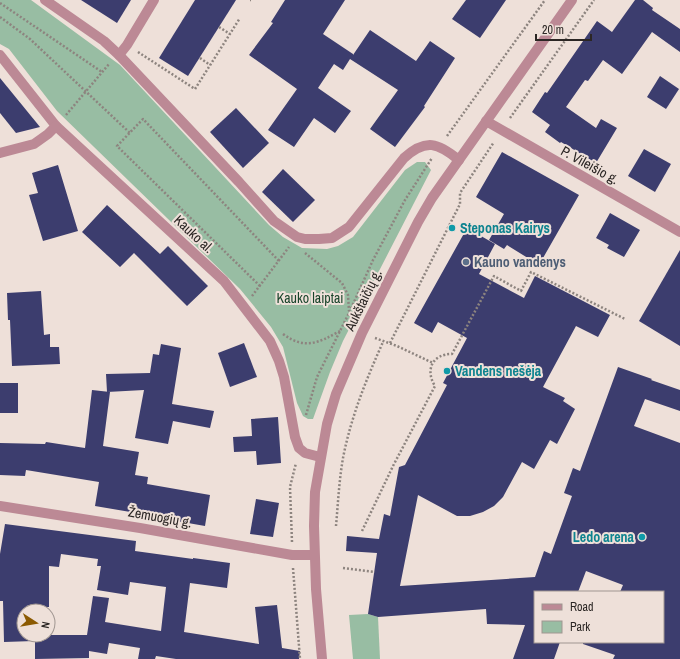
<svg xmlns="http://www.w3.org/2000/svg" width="680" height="659" font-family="'Archivo Narrow',sans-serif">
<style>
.green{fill:#98bda3}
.building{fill:#3c3d6e}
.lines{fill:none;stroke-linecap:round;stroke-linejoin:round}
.path{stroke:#8d847f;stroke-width:2.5;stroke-dasharray:2 2;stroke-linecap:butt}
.minor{stroke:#bc8995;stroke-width:10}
.culture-dot{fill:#0f9aa8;stroke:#eee0d9;stroke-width:1.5}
.service-dot{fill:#5c6f8a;stroke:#eee0d9;stroke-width:1.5}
.labels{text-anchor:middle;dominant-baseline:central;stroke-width:4;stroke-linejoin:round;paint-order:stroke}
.street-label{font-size:14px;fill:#2b2624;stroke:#eee0d9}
.culture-label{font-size:14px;font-weight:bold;fill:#0d838f;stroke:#eee0d9;text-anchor:start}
.service-label{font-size:14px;font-weight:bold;fill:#4e5e75;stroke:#eee0d9;text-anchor:start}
.park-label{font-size:14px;fill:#18442a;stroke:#eee0d9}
</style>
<rect width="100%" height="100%" fill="#eee0d9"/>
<g class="green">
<polygon points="0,0 31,0 120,65 269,225 283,237 302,248 327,249 338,246 353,237 405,170 417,162 425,162 431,170 343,341 330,372 313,419 308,419 303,416 297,403 283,347 271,327 240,289 57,111 9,49 0,44"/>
<polygon points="368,614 378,617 380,659 353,659 349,615"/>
</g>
<g class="building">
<polygon points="81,0 131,0 117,23"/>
<polygon points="195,0 236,0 188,76 159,58"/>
<polygon points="285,0 345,0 323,34 353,54 353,55 370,30 416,61 430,41 455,58 424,106 425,107 395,147 370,129 398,90 350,59 343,70 334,64 318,88 351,111 335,133 314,118 294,147 268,130 297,89 249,55 273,23 271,22"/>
<polygon points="466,0 506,0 480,38 452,19"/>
<polygon points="635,0 643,0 653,8 652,10 680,29 680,52 652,32 622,74 603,60 588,81 585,80 566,107 596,128 601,119 617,128 596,163 561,142 560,143 545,132 550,125 532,112 545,92 547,93 597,21 612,32"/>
<polygon points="660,76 679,89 666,109 647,97"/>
<polygon points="0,78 40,127 16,133 0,113"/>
<polygon points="236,108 269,143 243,168 210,132"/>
<polygon points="644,149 671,164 655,192 628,176"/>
<polygon points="502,152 579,195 539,265 507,245 504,249 489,240 504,214 476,197"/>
<polygon points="58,165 78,231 43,241 29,195 38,193 32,173"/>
<polygon points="283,169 315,200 293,222 262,192"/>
<polygon points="107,205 160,254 168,246 208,286 187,306 134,253 120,267 82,232"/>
<polygon points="610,213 640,230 624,257 607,248 609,245 596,238"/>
<polygon points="467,228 495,244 479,274 524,298 535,276 610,315 598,337 576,326 543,387 565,398 563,401 575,409 557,444 550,440 534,469 522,462 503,497 494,506 483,512 470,516 457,516 418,495 400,586 535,577 544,551 551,554 572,496 564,493 573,468 580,471 618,367 652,379 651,380 680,390 680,411 645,399 634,426 680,443 680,659 613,659 615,655 583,644 583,642 663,642 663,592 620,592 623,585 586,571 578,592 535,592 535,642 560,642 554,659 513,659 525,625 487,624 486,609 378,617 368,614 377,553 346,551 347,536 379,539 384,514 390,516 399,467 405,465 447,385 443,383 467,338 438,322 432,333 414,323"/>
<polygon points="680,250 680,346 639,321"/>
<polygon points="41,291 44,335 50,334 50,347 59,347 60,364 12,366 10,320 8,320 7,293"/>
<polygon points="244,343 257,377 230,387 218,353"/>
<polygon points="161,344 181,348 172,404 214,411 210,428 173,421 168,444 135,438 144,390 107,392 106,374 150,373 153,354 159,355"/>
<rect x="0" y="383" width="18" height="30"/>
<polygon points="92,390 110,392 103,446 139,452 135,475 148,477 147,484 210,495 205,526 154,517 154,516 95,506 99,482 26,470 25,476 0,475 0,443 45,444 46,442 85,448"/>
<polygon points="278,417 281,463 257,465 256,451 234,452 233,437 252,436 251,419"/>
<polygon points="256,499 279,503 273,537 250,534"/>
<polygon points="5,524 136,541 135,551 193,559 193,558 230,563 227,588 190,583 184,632 259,644 255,607 277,605 282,648 300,651 299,659 176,659 156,656 155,659 138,659 140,648 109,643 107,654 89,651 89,658 35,659 35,635 87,635 93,596 109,598 105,622 161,631 166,587 130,582 128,595 97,590 101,566 97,566 98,559 61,554 59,567 49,566 49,607 34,607 34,611 24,611 24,635 34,635 34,641 4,642 3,601 0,601 0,554"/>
</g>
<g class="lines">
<g class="path">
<polyline points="250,0 251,0"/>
<polyline points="0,3 102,72"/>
<polyline points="0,17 30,39 130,133"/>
<polyline points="219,27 230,34"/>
<polyline points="138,52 195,89 240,18"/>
<polyline points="200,58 210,65"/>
<polyline points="66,115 109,64"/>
<polyline points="510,118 594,0"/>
<polyline points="447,136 545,0"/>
<polyline points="305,253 342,283 348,295 349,311"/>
<polyline points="260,286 117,146 143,119 279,261"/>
<polyline points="252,296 289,247"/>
<path d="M283,334C305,350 318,343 340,331"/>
<polyline points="375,338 397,346 433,363"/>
<polyline points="390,343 460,204 460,193 494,142"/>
<polyline points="306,415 317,377 349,313 373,260 405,200 432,158"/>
<path d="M336,526C338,504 339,481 343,458C351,417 366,380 383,342"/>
<path d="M362,531L393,466L435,386C425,370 432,354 452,354L494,276L521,291L531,272L625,319"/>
<polyline points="292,542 290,487 296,463"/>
<polyline points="293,568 300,659"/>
<polyline points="343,568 375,572"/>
</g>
<g class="minor">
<path d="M45,0L104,41L119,55L239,182L274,221L297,237L305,239H319L332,238L349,227L404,158C426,138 438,143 459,160"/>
<polyline points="0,55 56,126 224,281 270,341 279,361 284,377 295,437 299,448 305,453 320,457"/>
<polyline points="119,55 127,45 154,0"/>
<polyline points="486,121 680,232"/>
<polyline points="0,153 34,144 48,134 56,126"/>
<polyline points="0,506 140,528 292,555 314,555"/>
<polyline points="322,659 316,589 314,526 315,492 327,424 336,394 362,333 418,222 432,198 572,0"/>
</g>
</g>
<g class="culture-dot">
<circle cx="452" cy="228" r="4"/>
<circle cx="447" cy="371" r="4"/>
<circle cx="642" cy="537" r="4"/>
</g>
<circle class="service-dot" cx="466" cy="262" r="4"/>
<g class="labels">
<g class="street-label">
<text transform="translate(590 165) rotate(29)">P. Vileišio g.</text>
<text transform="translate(194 234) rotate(43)">Kauko al.</text>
<text transform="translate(363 300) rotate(-64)">Aukštaičių g.</text>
<text transform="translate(160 517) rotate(10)">Žemuogių g.</text>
</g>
<g class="culture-label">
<text x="460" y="228">Steponas Kairys</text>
<text x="455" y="371">Vandens nešėja</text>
<text x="634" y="537" text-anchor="end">Ledo arena</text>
</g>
<g class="service-label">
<text x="474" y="262">Kauno vandenys</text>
</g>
<g class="park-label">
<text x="310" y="298">Kauko laiptai</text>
</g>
</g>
<rect x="534" y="591" width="130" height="52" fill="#eee0d9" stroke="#a09691"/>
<rect x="542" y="604" width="20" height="6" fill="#bc8995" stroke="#a09691"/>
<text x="570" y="611" font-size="12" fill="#2b2624">Road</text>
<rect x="542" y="621" width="20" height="12" fill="#98bda3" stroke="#a09691"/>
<text x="570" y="631" font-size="12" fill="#2b2624">Park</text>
<g transform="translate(36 623) rotate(102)"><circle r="19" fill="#eee0d9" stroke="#a09691"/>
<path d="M0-3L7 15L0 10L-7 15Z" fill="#8b5a02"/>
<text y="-6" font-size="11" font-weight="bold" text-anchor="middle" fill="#2b2624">N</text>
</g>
<path d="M536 34v6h55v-6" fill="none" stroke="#2b2624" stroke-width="2"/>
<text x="542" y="34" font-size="12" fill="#2b2624" stroke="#eee0d9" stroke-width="3" paint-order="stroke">20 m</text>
</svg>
